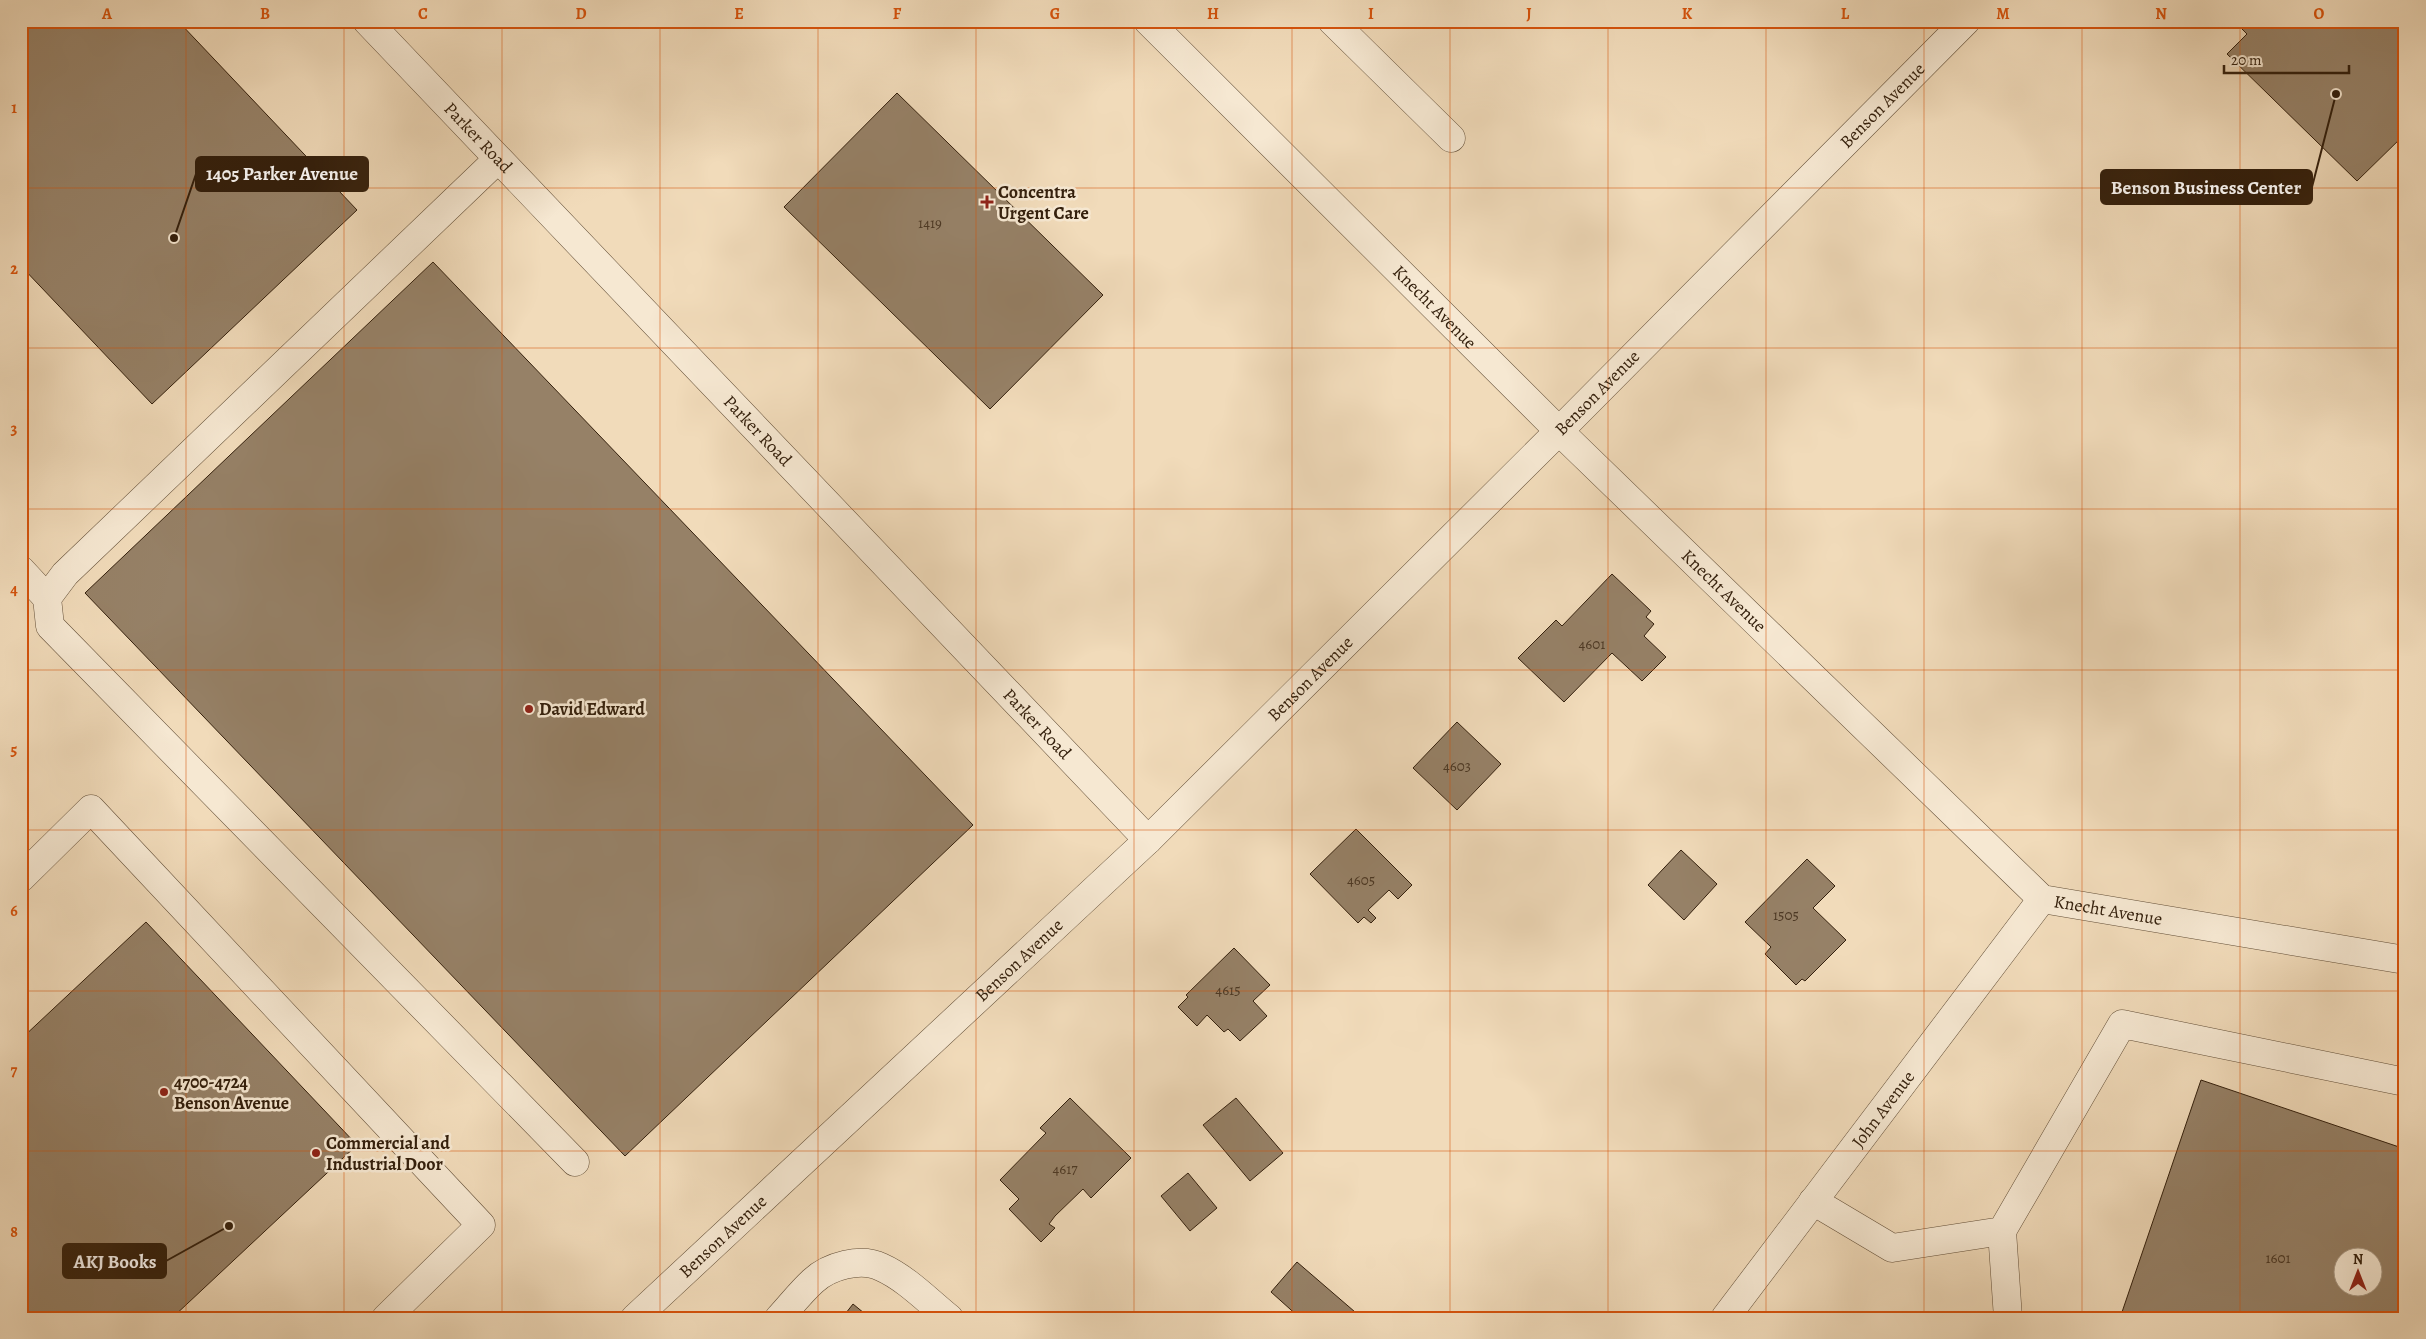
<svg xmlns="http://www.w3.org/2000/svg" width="2426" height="1339" font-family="Alegreya,serif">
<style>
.building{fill:#968167;stroke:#34200d;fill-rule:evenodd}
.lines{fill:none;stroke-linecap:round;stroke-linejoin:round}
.minor-casing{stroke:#634f38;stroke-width:29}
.minor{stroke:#f6e8d2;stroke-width:28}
.grid{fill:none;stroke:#d6530c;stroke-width:1;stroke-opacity:0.55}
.poi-dot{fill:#8f2418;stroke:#f6e8d2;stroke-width:2}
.labels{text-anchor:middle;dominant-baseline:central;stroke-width:5;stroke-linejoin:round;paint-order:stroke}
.number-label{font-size:15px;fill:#4c3824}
.street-label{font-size:18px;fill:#34200d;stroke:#f6e8d2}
.poi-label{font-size:18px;font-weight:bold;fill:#34200d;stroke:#f6e8d2;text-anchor:start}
.leader{fill:none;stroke:#34200d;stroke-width:2}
.callout-dot{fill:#34200d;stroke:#f6e8d2;stroke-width:2}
.callout{fill:#34200d;stroke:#34200d;stroke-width:2}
.callout-label{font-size:19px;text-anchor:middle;font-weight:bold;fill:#fff}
.neatline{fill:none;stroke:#d6530c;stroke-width:2}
.grid-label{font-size:16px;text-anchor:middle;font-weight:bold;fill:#d6530c}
</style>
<rect width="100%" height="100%" fill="#f1dbba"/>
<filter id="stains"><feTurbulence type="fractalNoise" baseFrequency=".004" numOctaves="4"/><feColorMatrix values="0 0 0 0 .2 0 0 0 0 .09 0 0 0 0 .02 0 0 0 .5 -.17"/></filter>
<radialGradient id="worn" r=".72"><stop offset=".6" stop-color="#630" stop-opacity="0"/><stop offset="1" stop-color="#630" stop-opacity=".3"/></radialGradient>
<g class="building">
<polygon points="21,21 178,21 357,210 152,404 21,266"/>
<polygon points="2234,21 2405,21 2405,134 2357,181 2227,54 2247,34"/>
<polygon points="897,93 1103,295 990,409 784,207"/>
<polygon points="433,262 973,825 625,1156 85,593"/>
<polygon points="1612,574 1651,611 1646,617 1654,624 1644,636 1666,657 1642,681 1612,653 1564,702 1518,658 1556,620 1562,626"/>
<polygon points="1457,722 1501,764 1457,810 1413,768"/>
<polygon points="1356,829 1412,885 1398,899 1389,890 1368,910 1376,918 1371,923 1364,917 1358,923 1310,874"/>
<polygon points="1681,850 1717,884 1684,920 1648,885"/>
<polygon points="1807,859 1835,886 1813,908 1846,940 1805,981 1802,979 1796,985 1765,954 1771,947 1745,922"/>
<polygon points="146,922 357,1145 172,1318 21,1318 21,1039"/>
<polygon points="1234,948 1270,985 1253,1001 1267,1016 1240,1041 1228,1029 1224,1032 1207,1015 1197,1026 1178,1007 1188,997 1186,995"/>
<path d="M2201,1080L2405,1149V1318H2120ZM2344,1256H2374V1286H2344Z"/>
<polygon points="1070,1098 1131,1158 1091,1198 1083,1189 1055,1216 1049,1224 1055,1228 1041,1242 1009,1209 1019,1199 1000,1180 1046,1133 1040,1128"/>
<polygon points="1236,1098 1283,1153 1250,1181 1203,1125"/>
<polygon points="1188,1173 1217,1208 1190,1231 1161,1196"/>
<polygon points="1297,1262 1362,1318 1300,1318 1271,1292"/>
<polygon points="853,1304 870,1318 842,1318"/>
</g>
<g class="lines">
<g class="minor-casing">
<g id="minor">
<path id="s1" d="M367,21L1148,840"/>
<path id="s2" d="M1148,21L1559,431L2042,899L2405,960"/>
<polyline points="1332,21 1451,138"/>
<polyline points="498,159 65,574 47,598 50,626 575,1162"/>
<polyline points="21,570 47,598"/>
<polyline points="21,878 91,809 481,1225 386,1318"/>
<polyline points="1813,1201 1892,1248 2002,1231 2122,1024 2405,1082"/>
<polyline points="2002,1231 2008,1318"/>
<path id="s3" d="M635,1318L1148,840L1559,431L1966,21"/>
<path d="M779,1318C790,1306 801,1292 813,1281C829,1266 861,1257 881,1267C906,1278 928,1301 949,1318"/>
<path id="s4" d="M1725,1318L2042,899"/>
</g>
</g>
<use href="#minor" class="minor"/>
</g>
<path class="grid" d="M186,21V1318M344,21V1318M502,21V1318M660,21V1318M818,21V1318M976,21V1318M1134,21V1318M1292,21V1318M1450,21V1318M1608,21V1318M1766,21V1318M1924,21V1318M2082,21V1318M2240,21V1318M21,188H2405M21,348H2405M21,509H2405M21,670H2405M21,830H2405M21,991H2405M21,1151H2405"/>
<g class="poi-dot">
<path d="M984.5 194.5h5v5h5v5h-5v5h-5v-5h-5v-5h5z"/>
<circle cx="529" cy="709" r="5"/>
<circle cx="164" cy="1092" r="5"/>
<circle cx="316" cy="1153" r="5"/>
</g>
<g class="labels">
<g class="number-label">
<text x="930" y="223">1419</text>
<text x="1592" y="644">4601</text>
<text x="1457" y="766">4603</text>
<text x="1361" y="880">4605</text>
<text x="1786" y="915">1505</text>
<text x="1228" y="990">4615</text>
<text x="1065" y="1169">4617</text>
<text x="2278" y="1258">1601</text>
</g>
<g class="street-label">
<text stroke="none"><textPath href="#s3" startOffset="1740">Benson Avenue</textPath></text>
<text stroke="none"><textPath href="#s1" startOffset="161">Parker Road</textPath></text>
<text stroke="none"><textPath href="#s2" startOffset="405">Knecht Avenue</textPath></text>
<text stroke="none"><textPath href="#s3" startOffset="1335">Benson Avenue</textPath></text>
<text stroke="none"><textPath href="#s1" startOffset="566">Parker Road</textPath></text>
<text stroke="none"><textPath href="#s2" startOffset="810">Knecht Avenue</textPath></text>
<text stroke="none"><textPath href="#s3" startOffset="930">Benson Avenue</textPath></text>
<text stroke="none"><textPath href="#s1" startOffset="971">Parker Road</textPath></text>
<text stroke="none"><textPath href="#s2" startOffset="1320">Knecht Avenue</textPath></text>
<text stroke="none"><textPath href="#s3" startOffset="525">Benson Avenue</textPath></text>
<text stroke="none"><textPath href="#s4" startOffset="262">John Avenue</textPath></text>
<text stroke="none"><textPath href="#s3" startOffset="120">Benson Avenue</textPath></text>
</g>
<g class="poi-label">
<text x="998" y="192">Concentra<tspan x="998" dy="21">Urgent Care</tspan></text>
<text x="539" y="709">David Edward</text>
<text x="174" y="1082">4700-4724<tspan x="174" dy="21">Benson Avenue</tspan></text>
<text x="326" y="1143">Commercial and<tspan x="326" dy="21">Industrial Door</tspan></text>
</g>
</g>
<path class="leader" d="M174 238L196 174M2336 94L2312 187M229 1226L166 1261"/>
<g class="callout-dot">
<circle cx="174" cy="238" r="5"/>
<circle cx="2336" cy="94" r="5"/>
<circle cx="229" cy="1226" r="5"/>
</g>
<g class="callout">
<rect x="196" y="157" width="172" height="34" rx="5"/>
<rect x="2101" y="170" width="211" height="34" rx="5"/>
<rect x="63" y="1244" width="103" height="34" rx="5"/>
</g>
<g class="callout-label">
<text x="282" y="180">1405 Parker Avenue</text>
<text x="2206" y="194">Benson Business Center</text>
<text x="115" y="1268">AKJ Books</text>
</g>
<rect width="2426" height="1339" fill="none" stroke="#f1dbba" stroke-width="55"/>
<g transform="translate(2358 1272)"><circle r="24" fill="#f6e8d2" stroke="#a89883"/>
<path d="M0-4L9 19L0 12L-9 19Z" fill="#8f2418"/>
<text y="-8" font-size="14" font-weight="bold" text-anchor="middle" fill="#34200d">N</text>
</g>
<path d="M2224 65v8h125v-8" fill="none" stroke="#34200d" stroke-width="2.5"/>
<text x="2231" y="65" font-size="15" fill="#34200d" stroke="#f6e8d2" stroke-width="4" paint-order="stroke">20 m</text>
<rect x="28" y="28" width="2370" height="1284" class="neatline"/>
<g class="grid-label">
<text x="107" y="19">A</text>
<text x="265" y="19">B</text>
<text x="423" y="19">C</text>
<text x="581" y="19">D</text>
<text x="739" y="19">E</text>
<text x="897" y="19">F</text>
<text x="1055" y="19">G</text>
<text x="1213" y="19">H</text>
<text x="1371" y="19">I</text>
<text x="1529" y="19">J</text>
<text x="1687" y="19">K</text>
<text x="1845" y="19">L</text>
<text x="2003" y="19">M</text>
<text x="2161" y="19">N</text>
<text x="2319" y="19">O</text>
<text x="14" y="113">1</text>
<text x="14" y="274">2</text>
<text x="14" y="434">3</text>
<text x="14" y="595">4</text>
<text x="14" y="755">5</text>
<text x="14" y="916">6</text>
<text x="14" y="1076">7</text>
<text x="14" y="1237">8</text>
</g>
<rect width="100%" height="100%" filter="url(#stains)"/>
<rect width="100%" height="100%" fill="url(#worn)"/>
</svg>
